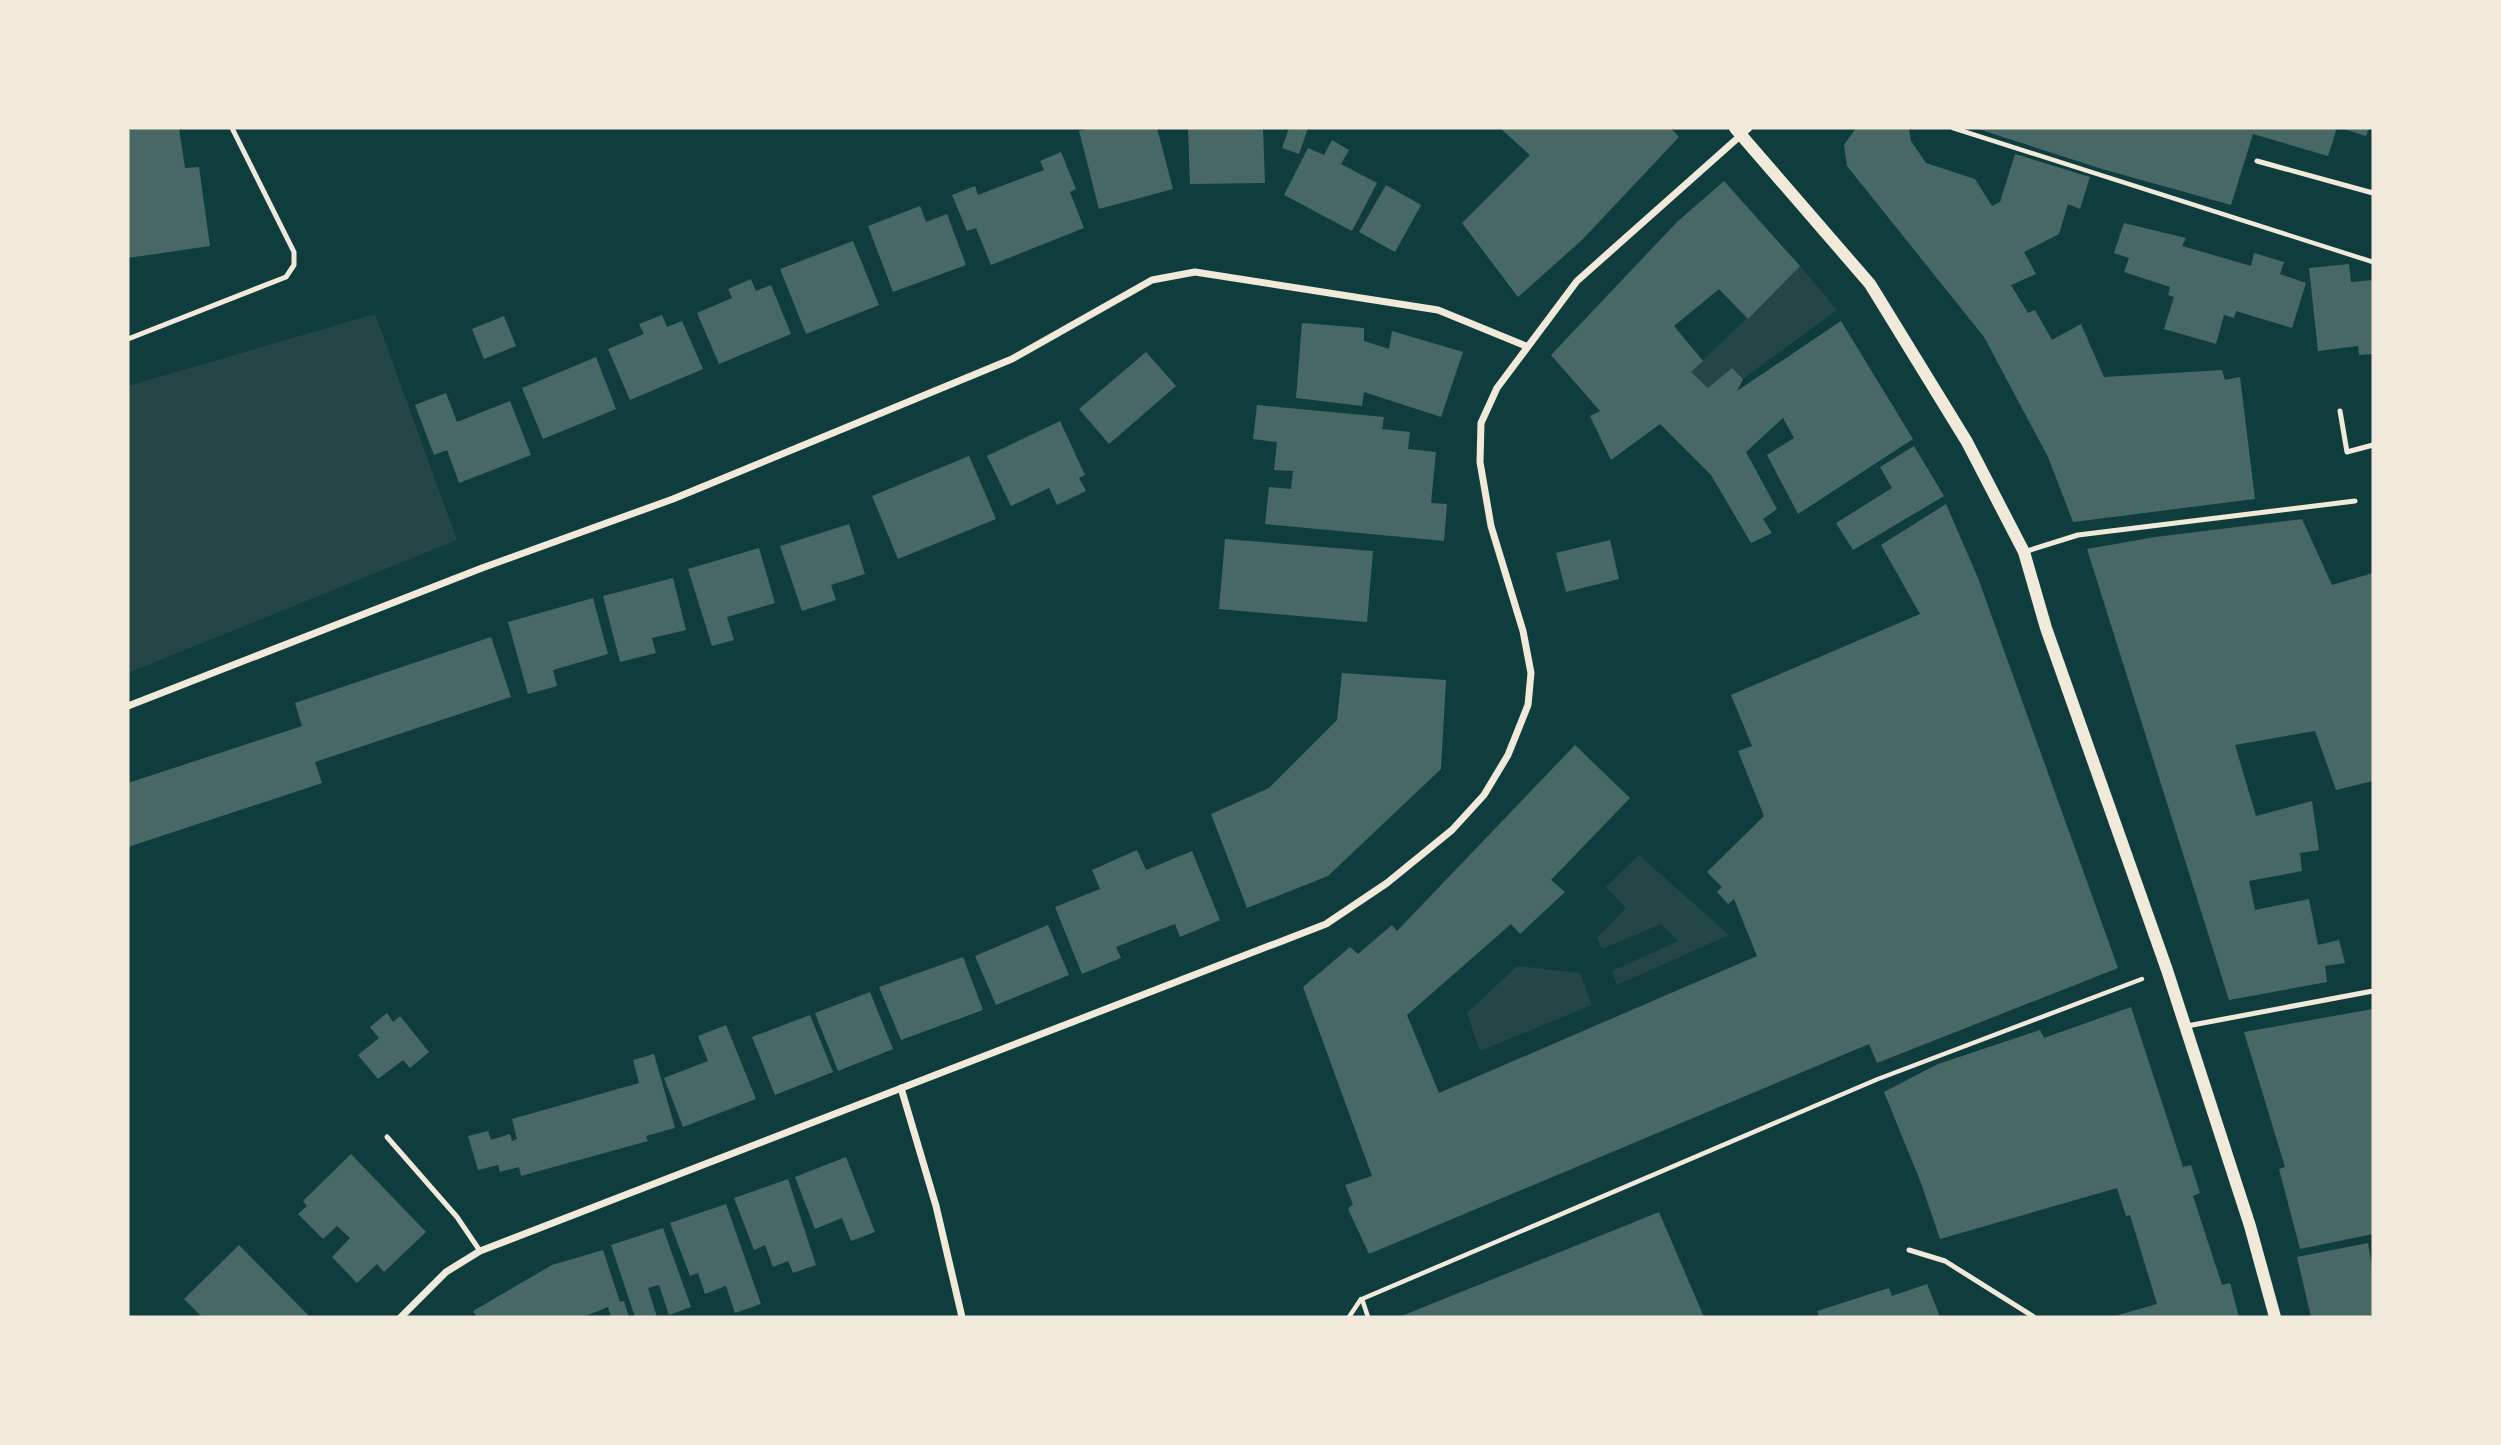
<svg xmlns="http://www.w3.org/2000/svg" width="2501" height="1445" font-family="'Sofia Sans Condensed',sans-serif">
<style>
.green{fill:#244646}
.building{fill:#486865}
.lines{fill:none;stroke-linecap:round;stroke-linejoin:round}
.path{stroke:#f1e9da;stroke-width:4.5}
.service{stroke:#f1e9da;stroke-width:5}
.minor{stroke:#f1e9da;stroke-width:7}
.tertiary{stroke:#f1e9da;stroke-width:12}
</style>
<rect width="100%" height="100%" fill="#0f3d3e"/>
<g class="green">
<polygon points="1800,266 1837,310 1743,379 1732,368 1708,388 1691,372"/>
<polygon points="375,314 457,540 128,673 128,386"/>
<polygon points="1639,855 1729,935 1617,985 1612,971 1678,941 1661,924 1602,949 1597,938 1626,908 1606,887"/>
<polygon points="1517,966 1580,973 1592,1005 1480,1051 1467,1013"/>
</g>
<g class="building">
<polygon points="128,128 179,128 185,168 199,167 210,246 128,258"/>
<polygon points="1091,128 1157,128 1173,189 1099,209 1079,131"/>
<polygon points="1263,128 1265,183 1190,184 1188,129"/>
<polygon points="1289,128 1308,128 1299,154 1282,148"/>
<polygon points="1500,128 1671,128 1679,137 1582,240 1518,297 1462,223 1530,155"/>
<polygon points="1856,128 1909,128 1911,141 1926,163 1975,179 1992,206 2000,202 2015,154 2090,177 2080,209 2068,204 2059,234 2024,252 2036,274 2011,285 2028,313 2035,310 2052,340 2081,324 2104,377 2222,370 2225,380 2240,377 2255,499 2073,522 2048,457 1984,337 1847,166 1844,145"/>
<polygon points="1975,128 2337,128 2328,156 2253,134 2231,205 2102,169"/>
<polygon points="2340,128 2369,128 2366,136"/>
<polygon points="1332,140 1349,150 1341,164 1377,183 1352,231 1284,195 1308,148 1324,155"/>
<polygon points="1061,152 1076,189 1070,192 1084,228 991,265 976,228 967,231 952,195 975,186 978,195 1044,170 1040,161"/>
<polygon points="1724,181 1800,266 1748,319 1719,289 1674,326 1703,361 1691,372 1708,388 1732,368 1743,379 1737,391 1841,321 1913,439 1798,514 1767,455 1794,438 1783,418 1746,452 1777,509 1763,519 1772,533 1751,543 1711,475 1660,424 1611,460 1590,416 1600,411 1551,355 1677,222"/>
<polygon points="1386,185 1421,205 1395,252 1359,232"/>
<polygon points="920,206 926,222 947,214 966,265 893,292 868,226"/>
<polygon points="2124,223 2186,238 2182,246 2251,266 2254,253 2284,262 2280,274 2306,283 2292,328 2236,311 2234,318 2224,315 2216,344 2164,329 2174,297 2168,295 2170,287 2124,272 2129,258 2114,253"/>
<polygon points="853,241 879,305 806,334 780,269"/>
<polygon points="2349,264 2351,282 2373,280 2373,354 2359,355 2358,346 2318,351 2309,268"/>
<polygon points="751,279 756,291 771,285 791,334 719,364 697,313 732,298 728,289"/>
<polygon points="662,315 667,327 682,321 703,369 630,400 608,349 644,334 639,324"/>
<polygon points="504,316 516,346 484,359 472,329"/>
<polygon points="1302,323 1364,328 1364,341 1389,349 1392,331 1463,352 1441,417 1364,392 1362,406 1296,398"/>
<polygon points="1146,352 1176,386 1109,444 1079,409"/>
<polygon points="596,357 616,409 543,439 522,388"/>
<polygon points="446,393 457,422 510,401 531,455 459,483 447,450 434,455 415,405"/>
<polygon points="1257,405 1384,417 1382,429 1410,432 1408,449 1436,452 1431,503 1447,504 1444,541 1265,524 1269,487 1291,489 1293,471 1274,470 1277,442 1253,439"/>
<polygon points="1060,421 1085,475 1079,478 1086,491 1057,505 1049,488 1011,506 987,456"/>
<polygon points="1914,446 1944,496 1853,550 1836,523 1892,488 1880,467"/>
<polygon points="969,456 996,519 898,559 872,496"/>
<polygon points="1946,504 1978,578 2118,968 1877,1063 1869,1044 1369,1254 1348,1209 1353,1204 1345,1185 1372,1176 1303,987 1350,947 1358,954 1392,925 1397,931 1575,745 1630,798 1551,880 1565,892 1520,934 1511,924 1407,1015 1439,1093 1757,956 1734,899 1728,904 1717,892 1722,887 1707,872 1764,816 1738,751 1752,746 1731,695 1920,614 1881,545"/>
<polygon points="2302,519 2332,585 2373,573 2373,781 2336,790 2315,731 2235,745 2256,816 2312,801 2319,850 2300,853 2302,871 2249,881 2255,910 2309,899 2318,945 2339,940 2345,963 2325,966 2327,982 2229,1000 2087,549 2155,537"/>
<polygon points="849,524 865,574 831,585 836,600 802,611 780,546"/>
<polygon points="1225,539 1373,551 1367,622 1219,609"/>
<polygon points="1610,540 1619,579 1566,592 1556,553"/>
<polygon points="759,548 775,603 727,617 734,640 712,646 688,569"/>
<polygon points="673,578 686,630 652,638 656,653 620,662 603,596"/>
<polygon points="593,598 608,654 553,670 557,686 528,694 508,622"/>
<polygon points="491,637 511,697 315,762 322,783 128,847 128,783 302,726 295,703"/>
<polygon points="1342,673 1446,680 1441,769 1328,876 1247,908 1211,814 1269,788 1337,720"/>
<polygon points="1137,850 1146,870 1192,851 1220,920 1180,937 1175,924 1146,935 1116,947 1121,958 1082,974 1055,907 1100,889 1092,870"/>
<polygon points="1048,925 1069,975 996,1005 975,956"/>
<polygon points="963,957 983,1010 901,1040 879,987"/>
<polygon points="870,992 893,1049 838,1071 815,1013"/>
<polygon points="2131,1007 2183,1167 2191,1165 2200,1193 2193,1196 2222,1285 2230,1283 2239,1317 2111,1317 2157,1304 2130,1215 2126,1216 2117,1188 1940,1239 1921,1183 1884,1092 1938,1064 2040,1030 2044,1038"/>
<polygon points="2373,1009 2373,1234 2300,1249 2279,1169 2285,1167 2244,1032"/>
<polygon points="387,1013 393,1022 400,1016 429,1052 410,1068 403,1060 378,1079 358,1055 379,1038 370,1027"/>
<polygon points="810,1015 833,1072 775,1095 752,1037"/>
<polygon points="726,1025 756,1099 683,1127 664,1078 708,1061 698,1036"/>
<polygon points="654,1054 675,1128 646,1136 648,1141 521,1176 519,1167 500,1172 498,1165 478,1170 468,1136 488,1131 491,1140 510,1134 512,1141 517,1139 512,1119 639,1083 633,1060"/>
<polygon points="351,1154 426,1232 384,1272 377,1264 357,1283 332,1257 350,1238 337,1226 323,1239 298,1214 307,1206 303,1201"/>
<polygon points="846,1157 875,1232 851,1241 842,1218 815,1229 795,1177"/>
<polygon points="788,1179 816,1265 793,1273 788,1261 773,1267 765,1245 754,1250 734,1198"/>
<polygon points="726,1204 761,1304 735,1313 726,1286 705,1294 698,1273 690,1276 670,1223"/>
<polygon points="1659,1212 1704,1317 1399,1317 1575,1246"/>
<polygon points="663,1228 691,1307 669,1315 659,1285 648,1288 657,1317 635,1317 611,1245"/>
<polygon points="2368,1243 2373,1272 2373,1317 2311,1317 2297,1257"/>
<polygon points="239,1245 310,1317 202,1317 184,1299"/>
<polygon points="603,1250 620,1302 624,1301 629,1317 611,1317 608,1307 583,1317 477,1317 473,1311 552,1265"/>
<polygon points="1927,1284 1940,1317 1819,1317 1817,1311 1889,1288 1892,1296"/>
</g>
<g class="lines">
<g class="path">
<polyline points="1953,128 2373,262"/>
<polyline points="1349,1317 1361,1299"/>
<polyline points="1368,1317 1362,1299 1878,1079 2142,979"/>
</g>
<g class="service">
<polyline points="2257,161 2373,193"/>
<polyline points="128,339 286,277 294,265 294,252 232,128"/>
<polyline points="2340,411 2347,452 2373,445"/>
<polyline points="2024,552 2078,535 2355,501"/>
<polyline points="2187,1026 2373,991"/>
<polyline points="387,1137 457,1217 480,1251"/>
<polyline points="1909,1250 1945,1261 2034,1317"/>
</g>
<g class="minor">
<polyline points="128,706 482,568 673,499 1012,359 1152,280 1195,272 1438,310 1526,346"/>
<polyline points="901,1088 936,1206 962,1317"/>
<polyline points="401,1317 446,1272 480,1251 1326,924 1387,883 1452,830 1484,795 1508,755 1528,705 1531,673 1523,631 1491,526 1480,462 1481,423 1497,388 1577,281 1749,128"/>
</g>
<polyline class="tertiary" points="1735,128 1870,284 1967,442 2024,552 2046,628 2167,970 2250,1226 2275,1317"/>
</g>
<rect width="2501" height="1445" fill="none" stroke="#f1e9da" stroke-width="259"/>
</svg>
